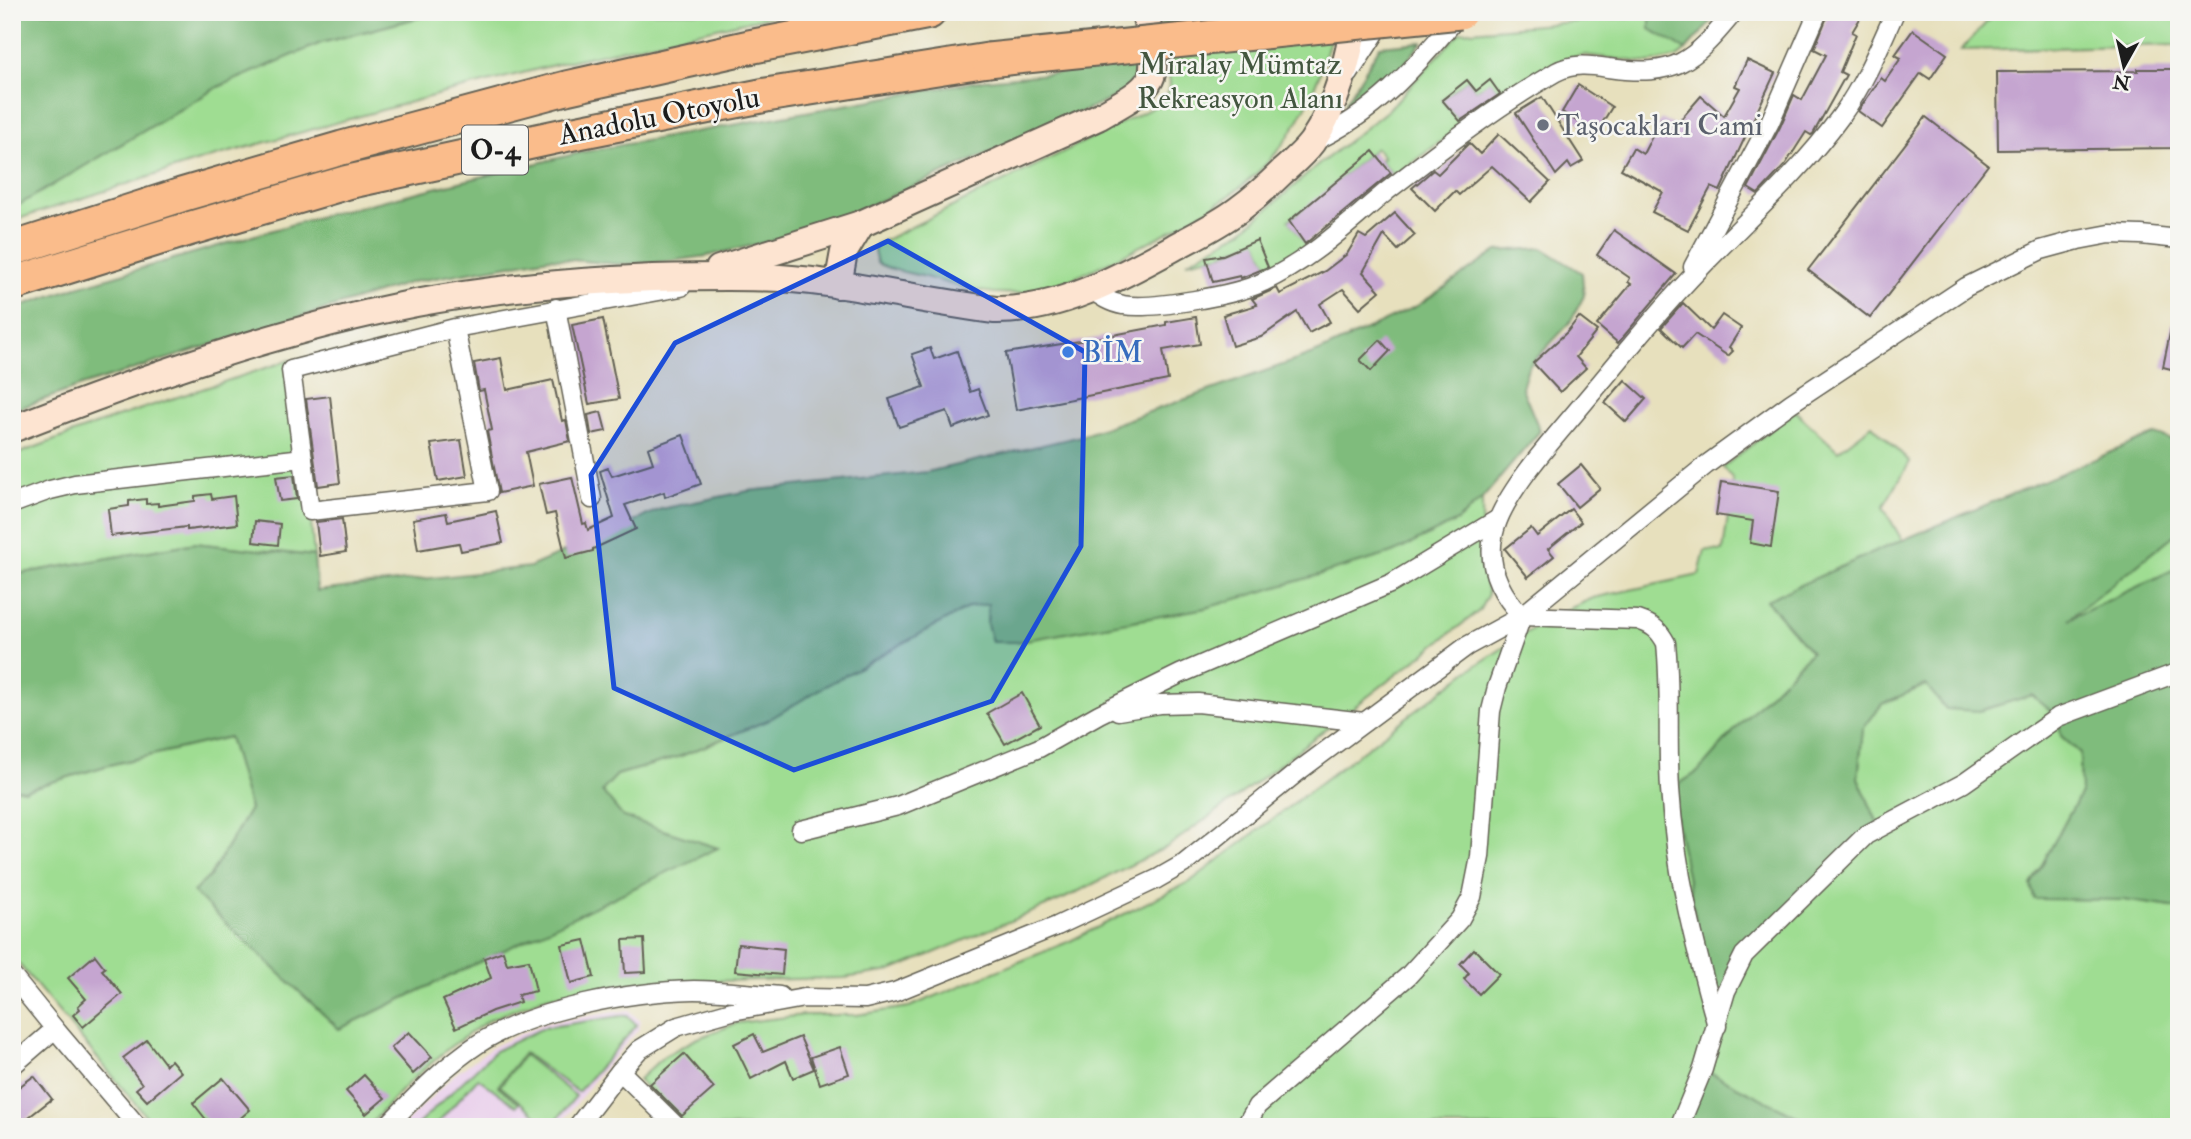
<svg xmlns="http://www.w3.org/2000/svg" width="2191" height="1139" font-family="'IM FELL Double Pica',serif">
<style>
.built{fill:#ead1ec}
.green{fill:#9fdd92;stroke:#5e7c57;stroke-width:2}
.forest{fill:#7fbc7c;stroke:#4e6c4c;stroke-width:2}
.building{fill:#c5a5d0}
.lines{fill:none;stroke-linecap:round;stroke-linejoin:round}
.street-casing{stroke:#636154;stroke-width:21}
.secondary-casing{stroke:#636154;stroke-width:30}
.highway-casing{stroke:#636154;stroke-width:37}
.street{stroke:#fff;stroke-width:18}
.secondary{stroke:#fde4d1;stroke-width:26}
.highway{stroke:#fabc8b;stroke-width:33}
.highway-bridge-casing{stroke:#636154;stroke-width:37;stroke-linecap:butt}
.highway-bridge{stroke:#fabc8b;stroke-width:33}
.marked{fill:#1d4ed8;fill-opacity:0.2;stroke:#1d4ed8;stroke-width:5;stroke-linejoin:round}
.worship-dot{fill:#6b7280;stroke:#f6f6f2;stroke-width:2.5}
.shop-dot{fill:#3f7fe0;stroke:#f6f6f2;stroke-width:2.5}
.labels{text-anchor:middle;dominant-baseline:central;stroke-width:5;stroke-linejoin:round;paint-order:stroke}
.shield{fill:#f6f6f2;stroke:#5d5d5c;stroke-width:2}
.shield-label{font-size:28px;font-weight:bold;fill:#1c1c1c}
.park-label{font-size:30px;fill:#43563f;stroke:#f6f6f2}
.street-label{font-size:30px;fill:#1c1c1c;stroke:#f6f6f2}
.worship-label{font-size:30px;fill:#5b616d;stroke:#f6f6f2;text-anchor:start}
.shop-label{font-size:30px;fill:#366cbe;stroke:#f6f6f2;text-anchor:start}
</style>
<rect width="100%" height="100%" fill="#f6f6f2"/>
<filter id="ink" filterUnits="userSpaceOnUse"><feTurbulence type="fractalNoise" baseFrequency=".0143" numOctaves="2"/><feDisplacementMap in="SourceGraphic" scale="14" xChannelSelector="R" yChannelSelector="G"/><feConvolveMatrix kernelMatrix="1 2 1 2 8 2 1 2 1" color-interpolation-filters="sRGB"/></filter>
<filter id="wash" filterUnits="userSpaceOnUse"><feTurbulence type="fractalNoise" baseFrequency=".00686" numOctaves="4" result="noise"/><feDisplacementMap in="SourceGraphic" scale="28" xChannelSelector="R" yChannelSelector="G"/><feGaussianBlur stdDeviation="1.57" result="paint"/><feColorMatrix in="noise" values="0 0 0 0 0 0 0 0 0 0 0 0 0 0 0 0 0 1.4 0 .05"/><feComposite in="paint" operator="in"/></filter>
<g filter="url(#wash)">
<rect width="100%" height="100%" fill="#e7e0bd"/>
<polygon class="built" points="629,1010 640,1021 639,1029 600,1073 558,1127 401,1127 454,1075 494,1046 544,1023"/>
<g class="green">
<polygon points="440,12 789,12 570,61 440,94 205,159 12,221 12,209 218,87 321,43"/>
<path d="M1159,12H1337C1325,63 1310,112 1276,153C1238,199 1183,224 1131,251C1098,267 1064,286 1028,292C990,298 954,285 918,275C904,272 889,270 877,263L874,250L877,244L1158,105L1166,99L1170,84Z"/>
<polygon points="1996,12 2179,12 2179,45 1961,50"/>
<polygon points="1650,15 1650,29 1686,50 1677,57 1649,63 1584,55 1570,58 1501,94 1490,81 1476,91 1467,80 1442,100 1463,125 1394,176 1380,160 1384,157 1376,148 1314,202 1289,220 1307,246 1270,271 1257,241 1220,255 1187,262 1243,230 1317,166 1388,110 1460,32"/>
<polygon points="290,360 310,511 314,556 195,543 12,575 12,456 114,418"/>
<polygon points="1795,411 1838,451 1872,425 1910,462 1883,507 1902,540 1767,600 1811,652 1740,724 1699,771 1670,790 1735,971 1879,826 1858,778 1863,729 1882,704 1926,685 1979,711 2032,695 2058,717 2061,736 2080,753 2081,793 2031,885 2179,908 2179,1127 1818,1127 1703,1070 1679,1127 688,1127 638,1080 664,1056 696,1039 737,1023 804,1015 856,1015 909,1007 1070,941 1191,881 1469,670 1549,618 1593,598 1699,575 1705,550 1723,551 1733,480 1723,467"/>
<polygon points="1482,499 1483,569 1488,594 1479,611 1241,794 1167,847 1065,898 891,971 844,978 711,981 612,986 546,997 489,1020 450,1047 405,1086 368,1127 155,1127 12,956 12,788 25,790 109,765 229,737 250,809 210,876 339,1029 717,848 623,817 601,791 617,775 681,756 768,720 825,686 969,607 988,604 987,624 992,642 1457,521"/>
<polygon points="2179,531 2179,567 2066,621"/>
<polygon points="627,1015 637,1025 578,1092 524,1053 498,1086 519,1103 516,1106 478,1078 434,1127 415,1127 495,1051 543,1028"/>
<polygon points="524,1055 576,1096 551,1127 500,1086"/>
</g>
<g class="forest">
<polygon points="12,12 440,12 321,43 218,87 12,209"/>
<polygon points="1650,12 1720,12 1686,50 1650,29"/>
<path d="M1422,42C1406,62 1374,109 1346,106V102L1380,46Z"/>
<polygon points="1146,65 1121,95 834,221 776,240 707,256 657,263 616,264 550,258 412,282 81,386 12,411 12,309 77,287 328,214 583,152 984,80"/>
<polygon points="1542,248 1582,273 1584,296 1569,324 1528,367 1522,388 1540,431 1482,499 1457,521 1393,553 1206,608 1016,642 992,642 987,624 988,604 969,607 825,686 768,720 681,756 617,775 602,791 623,817 718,848 339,1029 193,892 210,876 250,809 229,737 109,765 25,790 12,788 12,575 195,543 314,556 317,591 530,567 661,509 748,491 927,472 1081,436 1319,352 1417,306 1497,251"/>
<polygon points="2154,434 2179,442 2179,531 2069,619 2179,567 2179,908 2123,900 2034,899 2031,885 2081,793 2080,753 2061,736 2058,717 2032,695 1979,711 1946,709 1926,685 1882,704 1863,729 1858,778 1879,826 1757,941 1717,1026 1670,790 1699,771 1740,724 1811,652 1766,600 1879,550"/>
<polygon points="1703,1069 1818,1127 1679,1127"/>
</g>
<g id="blocks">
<g class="building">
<polygon points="1829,12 1864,12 1852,32 1856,34 1840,72 1846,75 1813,134 1811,135 1806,132 1785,165 1758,194 1748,188 1780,127 1794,95 1802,100 1826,55 1814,49"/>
<polygon points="1913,30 1947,54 1930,79 1921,73 1882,128 1858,111 1881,78 1885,81 1901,58 1895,55"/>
<polygon points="1747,60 1775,73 1720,191 1711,187 1688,230 1652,212 1663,192 1621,169 1633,148 1643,154 1661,119 1675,126 1701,96 1724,116 1740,88 1735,86"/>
<polygon points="2138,69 2179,69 2179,148 1998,150 1997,72 2138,71"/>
<polygon points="1467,80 1476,91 1490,80 1500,94 1460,121 1442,100"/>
<polygon points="1578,85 1612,107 1596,133 1562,112"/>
<polygon points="1542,97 1583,161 1571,168 1568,163 1556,175 1516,113"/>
<polygon points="1926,117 1988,165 1870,318 1808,270"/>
<polygon points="1499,134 1550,182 1531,202 1492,166 1459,195 1455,191 1435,211 1412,188 1433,170 1438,174 1469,143 1480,154"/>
<polygon points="1373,151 1391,173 1305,244 1289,221"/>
<polygon points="1395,213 1415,235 1398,250 1384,235 1363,272 1380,291 1360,308 1343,289 1320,304 1330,322 1309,333 1297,312 1261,337 1232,346 1223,315 1257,305 1252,299 1277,288 1280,294 1325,271 1347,254 1359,234 1366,238"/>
<polygon points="1614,230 1676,274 1618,343 1597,325 1631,284 1628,282 1630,278 1597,255"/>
<polygon points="1257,240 1268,267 1241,278 1240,276 1213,282 1206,258 1223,255"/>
<polygon points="1683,303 1711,330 1722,315 1741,328 1729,347 1733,351 1728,356 1695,334 1682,348 1661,328"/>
<polygon points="1196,317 1200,344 1163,350 1168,380 1016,410 1006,353 1092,339 1166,325 1166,322"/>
<polygon points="1579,317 1597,331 1576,357 1586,368 1560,392 1533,363 1567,332"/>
<polygon points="603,319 619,399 589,404 572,325"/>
<polygon points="2172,323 2179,324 2179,371 2163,367"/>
<polygon points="1380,340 1390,351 1371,371 1360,360"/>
<polygon points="930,348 934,359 957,351 970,392 978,389 988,415 953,428 947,411 899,427 889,399 924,387 912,354"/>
<polygon points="501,358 507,390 553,380 562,421 566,420 570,441 526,452 533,486 499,493 487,431 492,430 484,390 479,391 474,363"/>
<polygon points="1625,380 1646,399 1626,422 1605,403"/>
<polygon points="330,396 340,483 318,486 306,399"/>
<polygon points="601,412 606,431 591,434 588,415"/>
<polygon points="683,435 701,484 665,497 664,492 625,505 636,529 593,549 593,551 566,558 555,513 546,515 539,484 572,477 583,524 586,523 588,530 614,518 600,471 608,468 612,476 653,463 648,448"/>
<polygon points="461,440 467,476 438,481 431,444"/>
<polygon points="1581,465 1600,488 1577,507 1558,484"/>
<polygon points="294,475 297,499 280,501 276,477"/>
<polygon points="1721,482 1779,491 1771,547 1750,543 1753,521 1716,515"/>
<polygon points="211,494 212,499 234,496 237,524 187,530 187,527 111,536 108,509 129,506 129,501 146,499 146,504 158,503 158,506 195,501 195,496"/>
<polygon points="1571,509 1581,522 1548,549 1554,556 1528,577 1505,549 1531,528 1537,536"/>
<polygon points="496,511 503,543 461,551 459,543 418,550 413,519 446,513 448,521"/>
<polygon points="342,519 346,552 320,556 316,522"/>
<polygon points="255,521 280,524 278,545 253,542"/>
<polygon points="1022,693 1040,725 1005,744 987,713"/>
<polygon points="644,939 646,972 625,973 623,940"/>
<polygon points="585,940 594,977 571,983 562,945"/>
<polygon points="738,944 784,949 782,975 735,971"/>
<polygon points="1474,949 1499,974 1479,994 1464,979 1469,973 1460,964"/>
<polygon points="503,951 507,964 529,960 536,991 518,995 520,1002 492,1011 456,1028 443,1000 491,978 484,958"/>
<polygon points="95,955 105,968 102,970 122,994 83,1027 73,1015 80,1009 78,1006 86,999 68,978"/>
<polygon points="409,1032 432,1057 413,1074 391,1048"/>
<polygon points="754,1034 763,1052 800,1037 814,1069 793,1078 786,1061 751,1079 734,1044"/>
<polygon points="147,1040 166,1065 171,1060 181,1072 147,1101 136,1089 142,1084 123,1058"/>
<polygon points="840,1047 849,1074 820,1084 811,1057"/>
<polygon points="684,1054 714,1088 682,1116 650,1084"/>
<polygon points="364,1075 385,1098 366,1114 346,1091"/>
<polygon points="34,1076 52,1099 16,1127 12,1127 12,1092"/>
<polygon points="223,1078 250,1110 230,1127 212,1127 193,1103"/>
</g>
</g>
</g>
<g filter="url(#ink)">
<use href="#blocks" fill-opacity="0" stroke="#636154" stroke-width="2"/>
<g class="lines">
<g class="street-casing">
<g id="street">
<polyline points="1349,74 1385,18"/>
<path d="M1311,143C1377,113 1415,67 1460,14"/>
<polyline points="1693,267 1770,122 1818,12"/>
<path d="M1090,289C1100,296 1110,303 1123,305C1151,310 1237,295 1263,282C1311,260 1347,224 1387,191C1441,149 1497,106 1556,72C1573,63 1590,65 1608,68C1676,77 1692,63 1734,12"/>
<polyline points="556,308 592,499"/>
<polyline points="455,328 488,491 310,511 291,370 455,328 681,287"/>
<polyline points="12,504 50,490 75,484 303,458"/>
<polyline points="1118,711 1160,704 1198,703 1364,722"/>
<polyline points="801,830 898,806 1039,748 1099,714 1180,674 1392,583 1498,519"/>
<polyline points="12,976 55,1029"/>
<path d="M1717,1026C1695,947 1675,870 1670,789C1667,740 1671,691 1666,643C1659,630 1653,625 1638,620L1522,616C1496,589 1483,557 1498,520C1514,481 1559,433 1586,400C1619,361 1651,320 1686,283C1738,227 1796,178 1841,116C1864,84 1879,48 1895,12"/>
<polyline points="12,1066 55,1029 138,1127"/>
<polyline points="620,1071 677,1127"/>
<path d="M386,1127C415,1097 443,1067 478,1044C530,1010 632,991 694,990C722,990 751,994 780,996"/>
<polyline points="577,1127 620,1071 639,1050 676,1027 732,1011 804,998 865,999 895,992 1057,926 1157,879 1185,863 1300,770 1467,646 1522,616 1706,465 1791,403 1966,287 2041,250 2078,240 2110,234 2141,235 2179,239"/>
<polyline points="1245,1127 1257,1106 1408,976 1460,919 1472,897 1480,857 1491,711 1497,687 1522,616"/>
<polyline points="1679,1127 1703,1069 1726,991 1744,955 1866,835 1964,783 2058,717 2179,672"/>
</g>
</g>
<g class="secondary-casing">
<g id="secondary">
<path d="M719,269L861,224L1098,117C1162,81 1159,83 1145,12"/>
<polyline points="838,285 844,252 861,224"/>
<path d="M12,429C143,378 278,330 416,303C495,288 573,281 653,278C695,277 738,276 780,278C852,283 923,301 995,310C1058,311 1119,278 1173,248C1195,236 1218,225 1238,210C1253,199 1268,186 1282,172C1292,163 1304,153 1312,142C1338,103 1349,58 1356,12"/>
</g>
</g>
<g class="highway-casing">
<g id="highway">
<polyline points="12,249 181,195 342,148 566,88 749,47 929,12"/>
<polyline points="12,284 188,229 348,182 569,134 766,95 988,60"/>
</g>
</g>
<use href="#street" class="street"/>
<use href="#secondary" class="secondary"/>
<use href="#highway" class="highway"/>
<g class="highway-bridge-casing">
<polyline id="highway-bridge" points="988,60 1460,12"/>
</g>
<use href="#highway-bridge" class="highway-bridge"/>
</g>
</g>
<path class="marked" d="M888,241L1085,352L1081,546L992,701L794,770L614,688L591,475L675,343Z"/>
<circle class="worship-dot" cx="1543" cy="125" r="7"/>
<circle class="shop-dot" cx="1068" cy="352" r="7"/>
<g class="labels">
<rect class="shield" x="462" y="125.5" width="66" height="49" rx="5"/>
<g class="shield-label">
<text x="495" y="150">O-4</text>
</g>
<g class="park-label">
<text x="1240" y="64">Miralay Mümtaz<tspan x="1240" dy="34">Rekreasyon Alanı</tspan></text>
</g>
<g class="street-label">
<text transform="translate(659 116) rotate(-11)">Anadolu Otoyolu</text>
</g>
<g class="worship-label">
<text x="1557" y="125">Taşocakları Cami</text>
</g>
<g class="shop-label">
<text x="1082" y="352">BİM</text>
</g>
</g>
<rect width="2191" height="1139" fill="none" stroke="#f6f6f2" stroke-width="42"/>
<g transform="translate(2124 66) rotate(188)" stroke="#f6f6f2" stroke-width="5" paint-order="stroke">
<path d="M0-5L12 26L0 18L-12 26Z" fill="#1c1c1c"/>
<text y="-10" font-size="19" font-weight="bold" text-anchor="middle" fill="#1c1c1c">N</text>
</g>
</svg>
